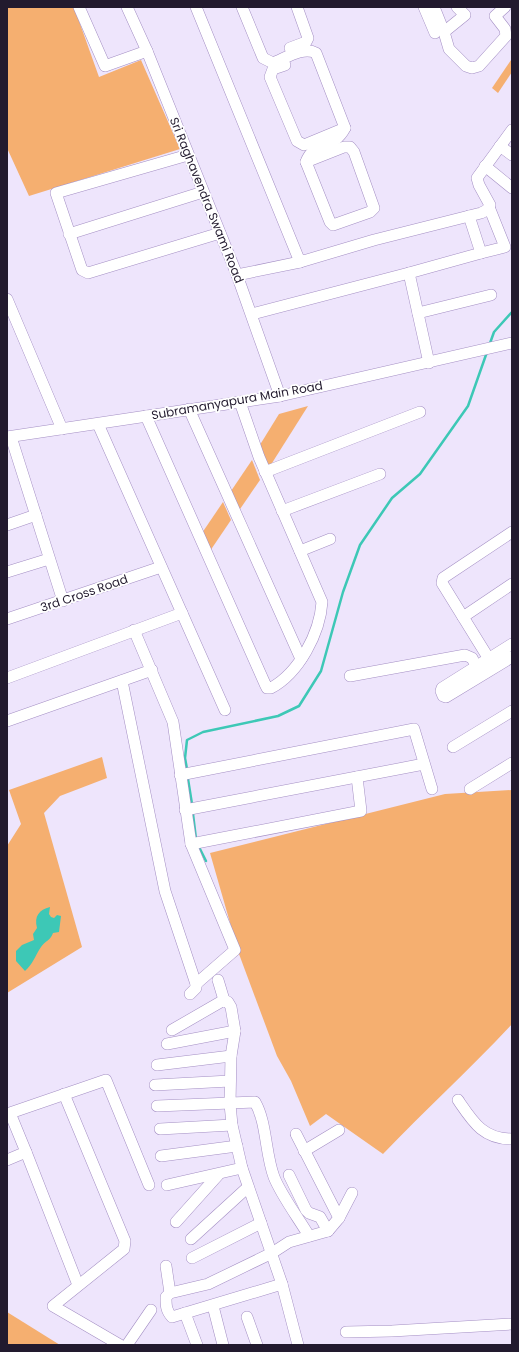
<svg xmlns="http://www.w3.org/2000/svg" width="519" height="1352" font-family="Poppins,sans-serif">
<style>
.green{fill:#f5af70}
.water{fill:#3dc8b6}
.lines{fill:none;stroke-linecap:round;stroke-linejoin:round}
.stream{stroke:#3dc8b6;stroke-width:2.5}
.minor-casing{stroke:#a48fc4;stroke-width:12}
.minor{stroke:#fff;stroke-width:11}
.labels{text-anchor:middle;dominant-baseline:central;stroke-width:3.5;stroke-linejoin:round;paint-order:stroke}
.street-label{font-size:12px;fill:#221a2e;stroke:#fff}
</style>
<rect width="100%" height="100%" fill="#eee5fc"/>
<g class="green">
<polygon points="7,7 74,7 99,77 141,60 180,149 29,196 7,148"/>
<polygon points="511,60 512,72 498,93 492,88"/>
<polygon points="308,406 267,471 258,448 279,414"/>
<polygon points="252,460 260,480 238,512 229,494"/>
<polygon points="223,502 231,520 210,551 202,533"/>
<polygon points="102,757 107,778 60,796 44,813 82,947 7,993 7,846 21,824 9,790"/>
<path d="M512,790V1024C470,1069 425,1110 383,1154L326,1114L310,1126L291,1081L277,1056L239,954L210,853L445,794Z"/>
<polygon points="7,1312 60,1345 7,1345"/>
</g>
<path class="water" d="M50,907L49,914L51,917L54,918L57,915L61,916L59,932L53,933C51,940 45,941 41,947C35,956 33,964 25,971L16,961V951L22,945L34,940L33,934L37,928C34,916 39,910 50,907Z"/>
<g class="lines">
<g class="stream">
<polyline points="489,346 494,332 512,312"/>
<polyline points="187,769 185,758 187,740 203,732 278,716 299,706 321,671 343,592 360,545 392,498 420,474 468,406 487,352"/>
<polyline points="188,779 192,804"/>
<polyline points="193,814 196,839"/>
<polyline points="200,849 206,861"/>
</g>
<g class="minor-casing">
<g id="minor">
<polyline points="79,7 105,66 147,51"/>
<polyline points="127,7 147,51 237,275 280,396"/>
<polyline points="196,7 300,262 374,240 481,213 487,210 490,205 479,185 477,178 512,130"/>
<path d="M242,7L263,58L273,63C286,58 303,46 316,53L345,128C333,151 314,140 306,162"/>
<polyline points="424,7 435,33"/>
<polyline points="434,7 444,32 449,49 466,66 472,68 479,66 506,36 505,29 495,16 505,7"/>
<polyline points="444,32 465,15 457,7"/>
<polyline points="290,48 306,42 308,38 297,7"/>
<polyline points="285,65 273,69 270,77 297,141 304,145 345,128"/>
<polyline points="500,146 512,155"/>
<polygon points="344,147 350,147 354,152 374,208 370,212 333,225 330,222 306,162"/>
<polyline points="188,155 56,193 82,270 88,273 220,233"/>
<polyline points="485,166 512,188"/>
<polyline points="69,234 203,192"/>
<polyline points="481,253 505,247 489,207"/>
<polyline points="409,273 481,253 469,216"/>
<polyline points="237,275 300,262"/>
<polyline points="7,299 62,429"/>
<polyline points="418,313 491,295"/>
<polyline points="252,314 409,273 429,363"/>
<polyline points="189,409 301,659"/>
<path d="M146,416L265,684L267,688H271C299,673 320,633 322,602L259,457L240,402"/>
<polyline points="98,424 225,710"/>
<polyline points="7,437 280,396 512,343"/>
<polyline points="11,437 63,601"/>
<polyline points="265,472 420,412"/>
<polyline points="282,511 380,474"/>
<polyline points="7,525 36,515"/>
<polyline points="300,551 330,539"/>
<polyline points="7,572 49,559"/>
<polyline points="463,617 512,584"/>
<polyline points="7,619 161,567"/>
<polyline points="134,630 173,722 191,844 235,950 196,984"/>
<polyline points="512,644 442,688 441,691 443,696 446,697 512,657"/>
<polyline points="489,659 442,583 443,578 512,532"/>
<polyline points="350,676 465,655 472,658 476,666"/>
<polyline points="7,678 182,613"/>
<polyline points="122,681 165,891 196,984 196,988 190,994"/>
<polyline points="7,721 152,670"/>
<polyline points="453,747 512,711"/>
<polyline points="180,775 414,729 432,789"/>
<polyline points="470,789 512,763"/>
<polyline points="185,810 424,764"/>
<polyline points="191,844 361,811 357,777"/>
<polyline points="218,980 224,1000"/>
<polyline points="172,1030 224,1000 228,1002 231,1007 235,1031 231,1056 230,1104 232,1125 242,1168 282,1284 298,1345"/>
<polyline points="167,1044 235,1031"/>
<polyline points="157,1065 231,1056"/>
<polyline points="155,1085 230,1081"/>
<polyline points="64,1094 125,1241 124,1249 53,1306 120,1345"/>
<path d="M458,1100C473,1122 483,1139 512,1139"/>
<path d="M157,1106L255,1102C267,1123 265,1153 274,1177C281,1195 299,1219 309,1236"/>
<polyline points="160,1129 232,1125"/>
<polyline points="296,1134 339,1218"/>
<polyline points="304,1151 339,1130"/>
<polyline points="26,1152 78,1285"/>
<polyline points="161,1156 237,1146"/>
<polyline points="7,1160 26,1152 10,1113 106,1080 149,1185"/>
<polyline points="289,1175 306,1210 309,1213 320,1217 328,1231"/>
<polyline points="167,1185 242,1168"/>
<polyline points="176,1222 219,1174"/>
<polyline points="191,1239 248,1187"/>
<polyline points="192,1258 261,1223"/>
<polyline points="166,1266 170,1293"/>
<path d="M282,1284L172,1317C166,1311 166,1305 166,1297L170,1293L208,1284L272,1253L289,1242L328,1231L339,1218L352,1193"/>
<polyline points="213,1306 223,1345"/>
<polyline points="185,1313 197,1345"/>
<polyline points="247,1317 257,1345"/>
<polyline points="346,1332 392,1331 512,1324"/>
<polyline points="127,1345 151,1310"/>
</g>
</g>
<use href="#minor" class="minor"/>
</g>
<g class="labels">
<g class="street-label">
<text transform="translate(207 200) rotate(68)">Sri Raghavendra Swami Road</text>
<text transform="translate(237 400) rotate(-10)">Subramanyapura Main Road</text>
<text transform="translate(84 593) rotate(-19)">3rd Cross Road</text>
</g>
</g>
<rect width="519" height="1352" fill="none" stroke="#221a2e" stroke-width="16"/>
</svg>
